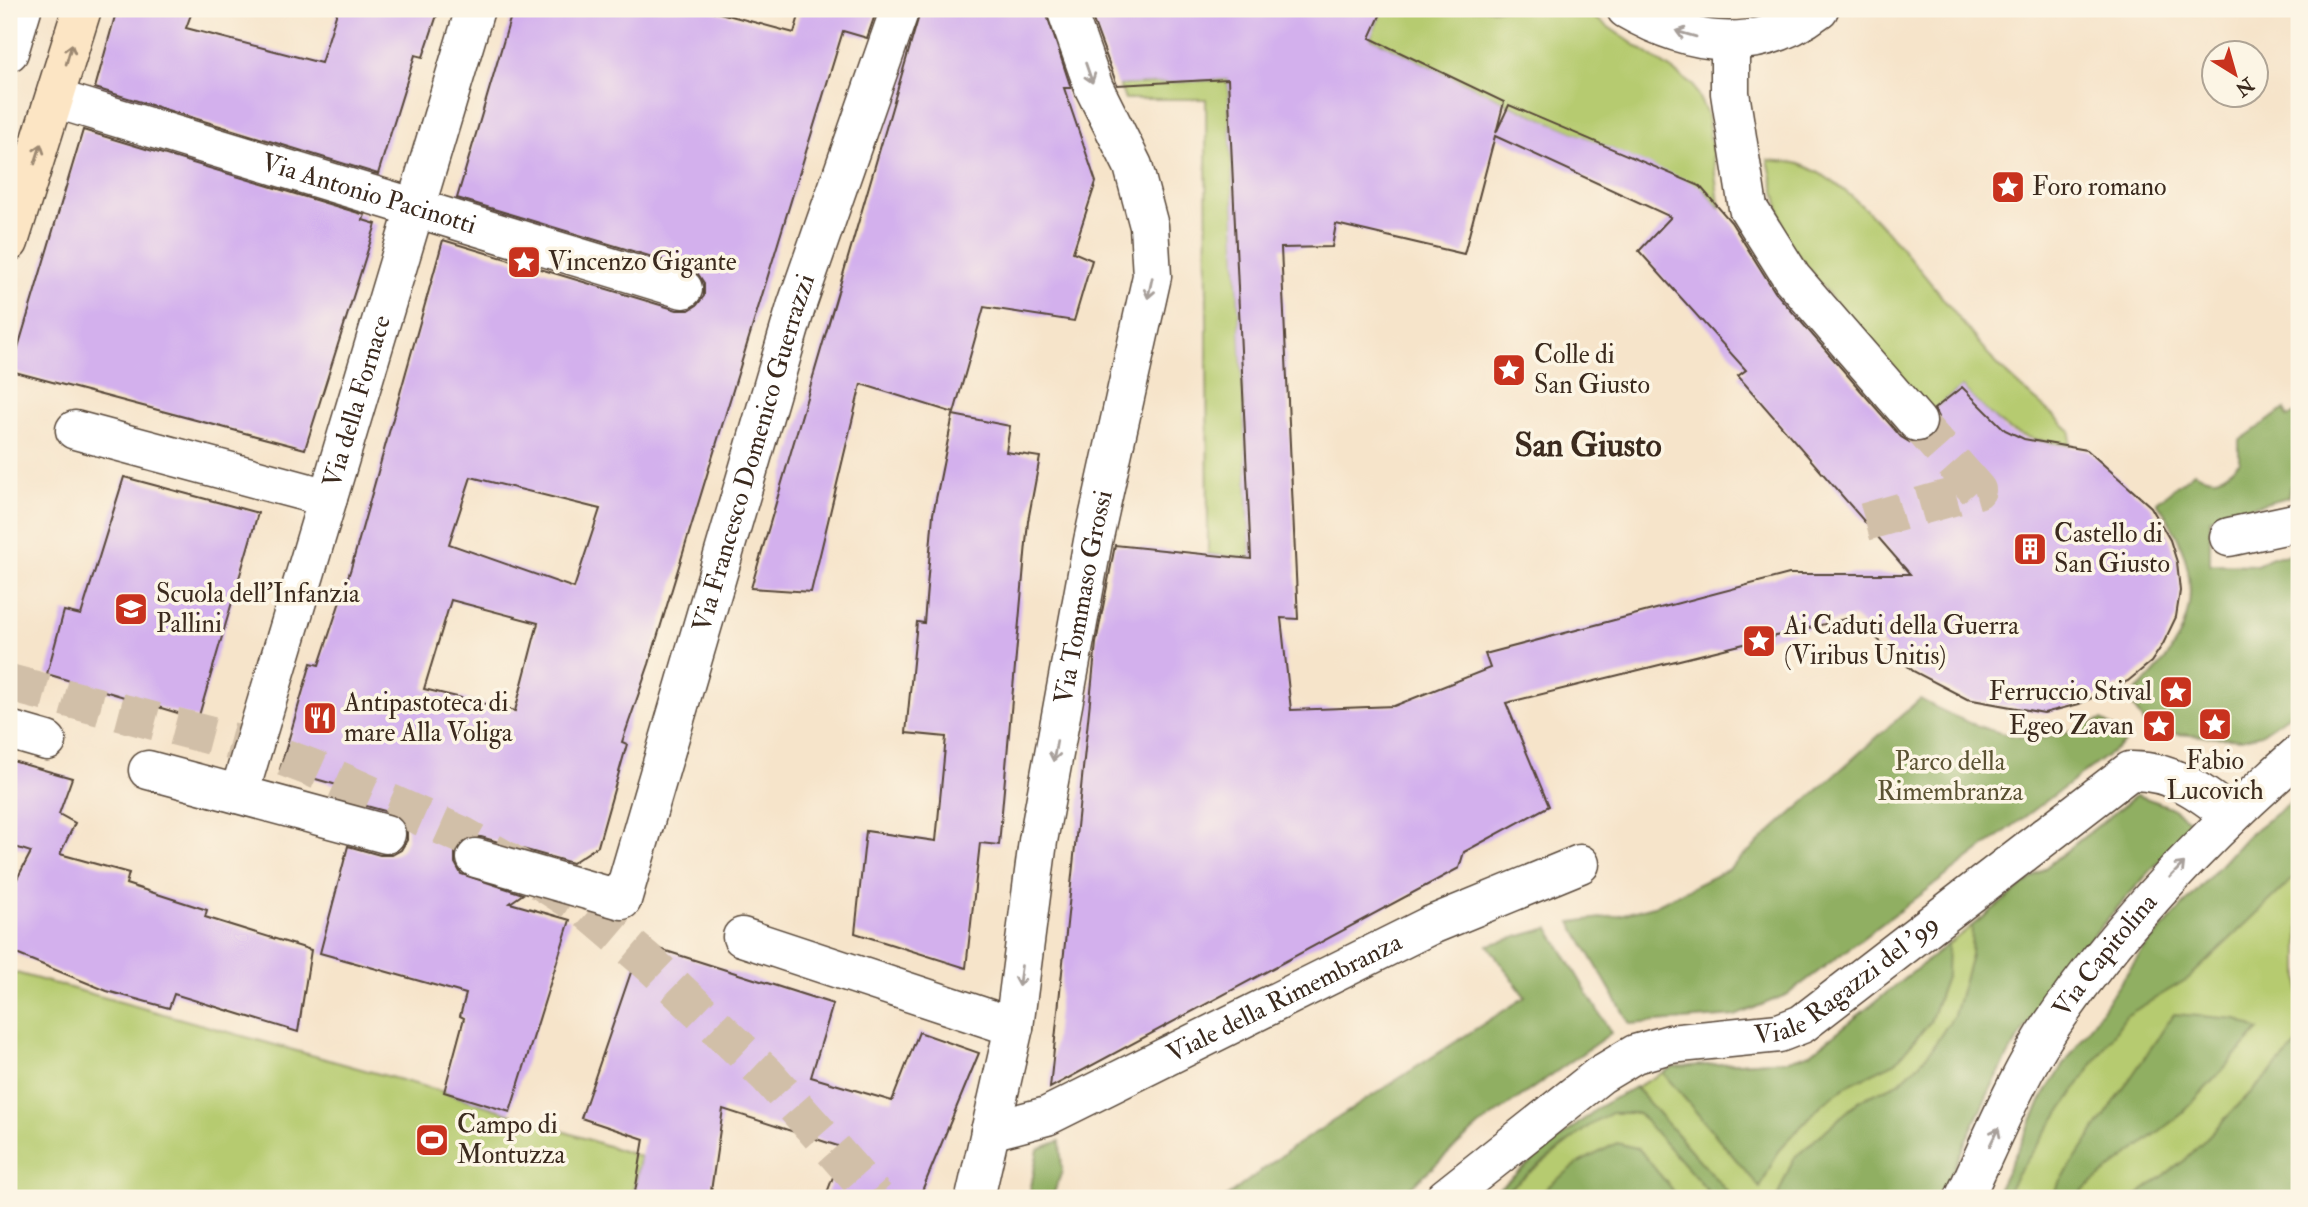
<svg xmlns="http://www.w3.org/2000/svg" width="2308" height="1207" font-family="'IM FELL Double Pica',serif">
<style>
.green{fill:#b6cb6f;stroke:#787a46;stroke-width:2}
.forest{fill:#90af62;stroke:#666c40;stroke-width:2}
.building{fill:#d3b0ed;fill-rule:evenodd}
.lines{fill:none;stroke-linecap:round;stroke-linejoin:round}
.street-tunnel{stroke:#d1bfa8;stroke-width:38;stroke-dasharray:38 19;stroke-linecap:butt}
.primary-tunnel{stroke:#d1bfa8;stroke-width:38;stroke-dasharray:38 19;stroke-linecap:butt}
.street-casing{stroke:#574638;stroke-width:41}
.secondary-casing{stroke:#574638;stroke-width:41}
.street{stroke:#fff;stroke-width:38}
.secondary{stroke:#fce5c4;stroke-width:38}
.oneway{stroke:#a79f9a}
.oneway2{stroke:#9c8871}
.labels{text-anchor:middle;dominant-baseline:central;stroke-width:7;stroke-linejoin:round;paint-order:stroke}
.poi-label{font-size:26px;fill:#3b2a1e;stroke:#fcf5e5;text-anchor:start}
.street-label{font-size:26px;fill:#3b2a1e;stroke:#fcf5e5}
.park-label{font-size:26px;fill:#5a5232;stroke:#fcf5e5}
.district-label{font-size:33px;font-weight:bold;fill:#3b2a1e;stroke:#fcf5e5}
</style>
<rect width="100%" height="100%" fill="#fcf5e5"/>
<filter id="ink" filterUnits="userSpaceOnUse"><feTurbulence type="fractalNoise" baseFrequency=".0143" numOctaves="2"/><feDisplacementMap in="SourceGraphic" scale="14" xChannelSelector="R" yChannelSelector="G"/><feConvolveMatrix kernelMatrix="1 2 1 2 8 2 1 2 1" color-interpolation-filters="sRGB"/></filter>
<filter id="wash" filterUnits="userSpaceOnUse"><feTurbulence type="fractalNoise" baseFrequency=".00686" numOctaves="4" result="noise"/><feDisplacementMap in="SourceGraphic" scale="28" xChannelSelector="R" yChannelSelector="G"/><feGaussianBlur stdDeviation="1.57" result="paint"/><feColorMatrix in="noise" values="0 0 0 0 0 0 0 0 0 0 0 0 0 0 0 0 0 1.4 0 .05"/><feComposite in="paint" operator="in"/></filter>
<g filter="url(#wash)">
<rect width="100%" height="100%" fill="#f6e4ca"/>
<g class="green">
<polygon points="1383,9 1582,9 1692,84 1707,114 1720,210 1703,189 1512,106 1370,38"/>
<polygon points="1228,79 1251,559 1208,554 1206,99 1125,99 1119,85"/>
<path d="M1768,160C1778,161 1790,161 1799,164C1868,186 1947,310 1996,363C2019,388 2046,408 2071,431L2070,445C2006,436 2006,431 1962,387L1924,417L1786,239Z"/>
<path d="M2137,795L2170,807L2194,824C2124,898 2054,974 2004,1063C1980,1106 1961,1153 1940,1198H1487L1599,1107L1673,1067L1789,1060L1811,1053Z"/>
<polygon points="2299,796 2299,1198 1994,1198 2047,1090 2143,950 2247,836"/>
<polygon points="9,971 444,1092 641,1157 632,1198 9,1198"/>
</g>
<g class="forest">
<path d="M2285,409L2287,417L2299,413V479L2290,486L2288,497L2210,518V564L2257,565L2272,557L2299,554V708L2261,734L2241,739L2149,732L2128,698C2198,640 2210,578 2157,502L2194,472C2215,483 2223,479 2239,462V441Z"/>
<path d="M1920,699C1956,719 2013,745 2055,736C2071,732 2087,725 2102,720L2129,739L1788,994L1735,1016L1630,1024L1571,922L1616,916L1654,906L1729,869Z"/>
<path d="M2137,795L2170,807L2194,824C2124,898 2054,974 2004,1063C1980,1106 1961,1153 1940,1198H1777L1793,1159L1860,1100L1899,1083L1926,1057L1954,1015L1971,955L1972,926Z"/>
<polygon points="2299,796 2299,873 2189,978 2126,1016 2016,1176 2004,1198 1994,1198 2047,1090 2143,950 2247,836"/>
<polygon points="1549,928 1611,1033 1479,1126 1398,1198 1225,1198 1293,1147 1525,997 1488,945"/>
<polygon points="1948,944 1947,974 1930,1022 1896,1062 1846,1086 1822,1104 1778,1151 1760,1188 1663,1073 1673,1067 1789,1060 1811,1053"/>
<polygon points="2174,1014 2237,1019 2259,1030 2183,1113 2073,1198 2049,1198"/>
<polygon points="2299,1043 2299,1198 2133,1198 2184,1161"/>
<polygon points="1635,1087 1733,1198 1714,1198 1638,1113 1612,1113 1589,1126 1497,1198 1487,1198 1599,1107"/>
<polygon points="1060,1141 1062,1171 1052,1198 1029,1198 1038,1149"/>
<polygon points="1617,1143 1639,1149 1679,1198 1533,1198 1580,1162"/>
</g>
<g id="blocks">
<g class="building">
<polygon points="117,9 193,9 186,28 321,63 338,9 439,9 423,57 415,55 378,174 95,88"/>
<path d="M513,9H705L794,33L801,9H877L867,38L843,31L649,664L622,742L627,744L598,846L572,863L481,837H471L461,842L455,851V863L461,874L523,894L510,903L570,920L510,1112L444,1092L464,1018L460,1016L466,994L320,953L348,846L380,855H392L401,850L407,840V829L402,819L392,813L359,804L362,792L280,769L311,663L319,665L351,568L443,240L677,310H689L697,305L704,296V283L698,274L689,268L457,198ZM471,477L600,509L574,588L449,544ZM451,600L538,623L515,711L424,689Z"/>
<polygon points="921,9 1045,9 1071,88 1064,88 1096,182 1073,252 1092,260 1074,321 984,307 954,413 861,384 811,592 751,588"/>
<path d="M1089,9H1383L1370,38L1504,102L1496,133L1509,105L1700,186L1731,222L1775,292L1901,437L1911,443L1920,444L1931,439L1938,428V417L1934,409L1962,387L2005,430L2024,439L2087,450L2151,507L2170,540L2177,562L2180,591L2176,617L2163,644L2151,662L2128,681L2079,704L2044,713L1967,699L1913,671L1853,617L1506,703L1549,806L1464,852L1459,868L1050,1088L1096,643L1115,545L1251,559L1228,79L1117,85ZM1495,136L1671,217L1639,251L1746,370L1738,376L1910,574H1789L1485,654L1490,668L1394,706L1291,710L1281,618L1298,619L1281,248L1332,247L1336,224L1464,254Z"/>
<polygon points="83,130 365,215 363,220 376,224 305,449 11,371"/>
<polygon points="953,415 1010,426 1006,452 1040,457 1028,521 999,845 980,843 966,968 855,933 866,831 936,841 946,737 906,733 917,622 924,623 933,514"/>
<polygon points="124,477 258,513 198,719 47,674 64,611 81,615"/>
<polygon points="9,760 72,778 59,814 75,823 60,854 129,873 126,884 207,910 205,917 311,950 298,1032 174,994 169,1008 107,991 9,951 9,894 31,852 9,845"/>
<polygon points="641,943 833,1004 811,1077 892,1101 919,1032 979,1053 919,1198 825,1198 844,1148 723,1109 710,1198 634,1198 644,1139 581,1118"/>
</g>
</g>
</g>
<g filter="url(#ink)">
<use href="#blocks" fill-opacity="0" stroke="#574638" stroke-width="2"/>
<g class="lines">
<polyline class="street-tunnel" points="1865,522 1977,490 1917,422"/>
<polyline class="primary-tunnel" points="9,683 261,749 312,768 462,835 527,872 588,911 654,967 767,1075 876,1198"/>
<g class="street-casing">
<g id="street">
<path d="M1626,9C1690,46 1758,56 1819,9"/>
<polyline points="1730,42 1730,93 1748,208 1792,278 1917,422"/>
<polyline points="9,52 22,9"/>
<path id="s1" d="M56,99L683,289"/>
<polyline points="75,430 328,498"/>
<polyline points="2229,537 2299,522"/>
<polyline points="9,730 47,741"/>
<polyline points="148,770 386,834"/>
<path id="s2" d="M239,794L475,9"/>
<path id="s3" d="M476,858L622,900L796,307L900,9"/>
<polyline points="742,937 1014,1027"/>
<path id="s4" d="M990,1131L1047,1116L1429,926L1580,864"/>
<path id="s5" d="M975,1198L1014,1027L1038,841L1093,541L1152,276L1149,226L1133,166L1094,88L1066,9"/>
<path id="s6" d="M1445,1198L1600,1075L1635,1054L1670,1044L1779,1033L1802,1024L2130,771C2171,770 2200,791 2231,816"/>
<path id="s7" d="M1964,1198C1991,1141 2017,1076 2053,1023C2121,923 2208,834 2299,754"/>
</g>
</g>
<g class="secondary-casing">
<polyline id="secondary" points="9,242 82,9"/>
</g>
<use href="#street" class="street"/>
<use href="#secondary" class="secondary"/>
</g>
<defs><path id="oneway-shaft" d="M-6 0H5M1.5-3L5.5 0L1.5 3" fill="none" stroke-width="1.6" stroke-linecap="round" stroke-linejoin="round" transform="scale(1.75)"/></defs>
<g class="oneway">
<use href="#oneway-shaft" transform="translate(1686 34) rotate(-164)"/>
<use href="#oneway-shaft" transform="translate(1089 73) rotate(71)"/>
<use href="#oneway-shaft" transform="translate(1150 288) rotate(102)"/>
<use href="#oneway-shaft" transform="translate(1055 751) rotate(100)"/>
<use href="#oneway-shaft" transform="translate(2177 870) rotate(-46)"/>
<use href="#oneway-shaft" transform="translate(1020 976) rotate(98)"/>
<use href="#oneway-shaft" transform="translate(1994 1137) rotate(-64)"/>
</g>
<g class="oneway2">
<use href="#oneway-shaft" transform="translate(69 54) rotate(-74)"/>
<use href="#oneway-shaft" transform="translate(38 154) rotate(-72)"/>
</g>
</g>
<defs>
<g id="sight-square" transform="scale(1.75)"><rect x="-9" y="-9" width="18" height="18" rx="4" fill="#c8321e" stroke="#fcf5e5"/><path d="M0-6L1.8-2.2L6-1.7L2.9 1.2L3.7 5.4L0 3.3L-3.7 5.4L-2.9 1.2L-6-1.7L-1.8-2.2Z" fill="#fff"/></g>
<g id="building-square" transform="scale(1.75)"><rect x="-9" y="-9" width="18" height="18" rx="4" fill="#c8321e" stroke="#fcf5e5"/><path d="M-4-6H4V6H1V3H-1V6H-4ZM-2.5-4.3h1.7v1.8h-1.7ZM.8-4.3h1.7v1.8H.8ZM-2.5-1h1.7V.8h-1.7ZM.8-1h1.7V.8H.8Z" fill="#fff"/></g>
<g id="school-square" transform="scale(1.75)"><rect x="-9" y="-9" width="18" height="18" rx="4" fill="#c8321e" stroke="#fcf5e5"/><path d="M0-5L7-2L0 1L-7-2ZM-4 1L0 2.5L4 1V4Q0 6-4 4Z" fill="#fff"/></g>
<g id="restaurant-square" transform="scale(1.75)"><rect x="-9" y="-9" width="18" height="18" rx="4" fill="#c8321e" stroke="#fcf5e5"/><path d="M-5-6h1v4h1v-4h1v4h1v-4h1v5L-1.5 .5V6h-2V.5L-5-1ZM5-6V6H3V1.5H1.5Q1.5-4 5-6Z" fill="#fff"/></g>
<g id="stadium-square" transform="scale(1.75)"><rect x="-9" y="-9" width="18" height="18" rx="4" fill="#c8321e" stroke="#fcf5e5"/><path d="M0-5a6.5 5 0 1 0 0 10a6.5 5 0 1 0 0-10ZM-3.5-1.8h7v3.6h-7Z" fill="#fff"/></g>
</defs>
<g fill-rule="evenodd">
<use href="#sight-square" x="2008" y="187"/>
<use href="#sight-square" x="524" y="262"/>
<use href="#sight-square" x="1509" y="370"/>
<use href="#building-square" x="2030" y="549"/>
<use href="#school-square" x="131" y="609"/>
<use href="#sight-square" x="1759" y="641"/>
<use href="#sight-square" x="2176" y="692"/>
<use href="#restaurant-square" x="320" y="718"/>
<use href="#sight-square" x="2215" y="724"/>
<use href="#sight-square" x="2159" y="726"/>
<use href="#stadium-square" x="432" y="1140"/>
</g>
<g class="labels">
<g class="poi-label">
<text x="2032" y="187">Foro romano</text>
<text x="548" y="262">Vincenzo Gigante</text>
<text x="1534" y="355">Colle di<tspan x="1534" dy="30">San Giusto</tspan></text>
<text x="2054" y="534">Castello di<tspan x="2054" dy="30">San Giusto</tspan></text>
<text x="156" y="594">Scuola dell'Infanzia<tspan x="156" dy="30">Pallini</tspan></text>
<text x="1784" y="626">Ai Caduti della Guerra<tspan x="1784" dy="30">(Viribus Unitis)</tspan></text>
<text x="2152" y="692" text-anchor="end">Ferruccio Stival</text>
<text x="344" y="703">Antipastoteca di<tspan x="344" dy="30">mare Alla Voliga</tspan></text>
<text x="2134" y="726" text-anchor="end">Egeo Zavan</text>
<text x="2215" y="761" text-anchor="middle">Fabio<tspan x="2215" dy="30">Lucovich</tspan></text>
<text x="457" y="1125">Campo di<tspan x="457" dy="30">Montuzza</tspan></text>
</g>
<g class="street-label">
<text stroke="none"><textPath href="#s1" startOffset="327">Via Antonio Pacinotti</textPath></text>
<text stroke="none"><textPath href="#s2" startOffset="410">Via della Fornace</textPath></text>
<text stroke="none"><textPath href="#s3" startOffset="618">Via Francesco Domenico Guerrazzi</textPath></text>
<text stroke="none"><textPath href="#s5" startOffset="611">Via Tommaso Grossi</textPath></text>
<text stroke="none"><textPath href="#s7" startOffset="282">Via Capitolina</textPath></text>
<text stroke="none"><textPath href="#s6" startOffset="469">Viale Ragazzi del '99</textPath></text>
<text stroke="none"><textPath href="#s4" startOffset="324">Viale della Rimembranza</textPath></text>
</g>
<g class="park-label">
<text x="1950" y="762">Parco della<tspan x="1950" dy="30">Rimembranza</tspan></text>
</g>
<g class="district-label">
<text x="1588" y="445">San Giusto</text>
</g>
</g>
<rect width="2308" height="1207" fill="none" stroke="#fcf5e5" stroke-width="35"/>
<g transform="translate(2235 74) rotate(143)"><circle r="33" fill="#fcf5e5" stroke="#afa495" stroke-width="2"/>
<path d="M0-5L12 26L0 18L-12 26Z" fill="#c8321e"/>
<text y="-10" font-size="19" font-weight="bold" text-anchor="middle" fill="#3b2a1e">N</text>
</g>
</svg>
